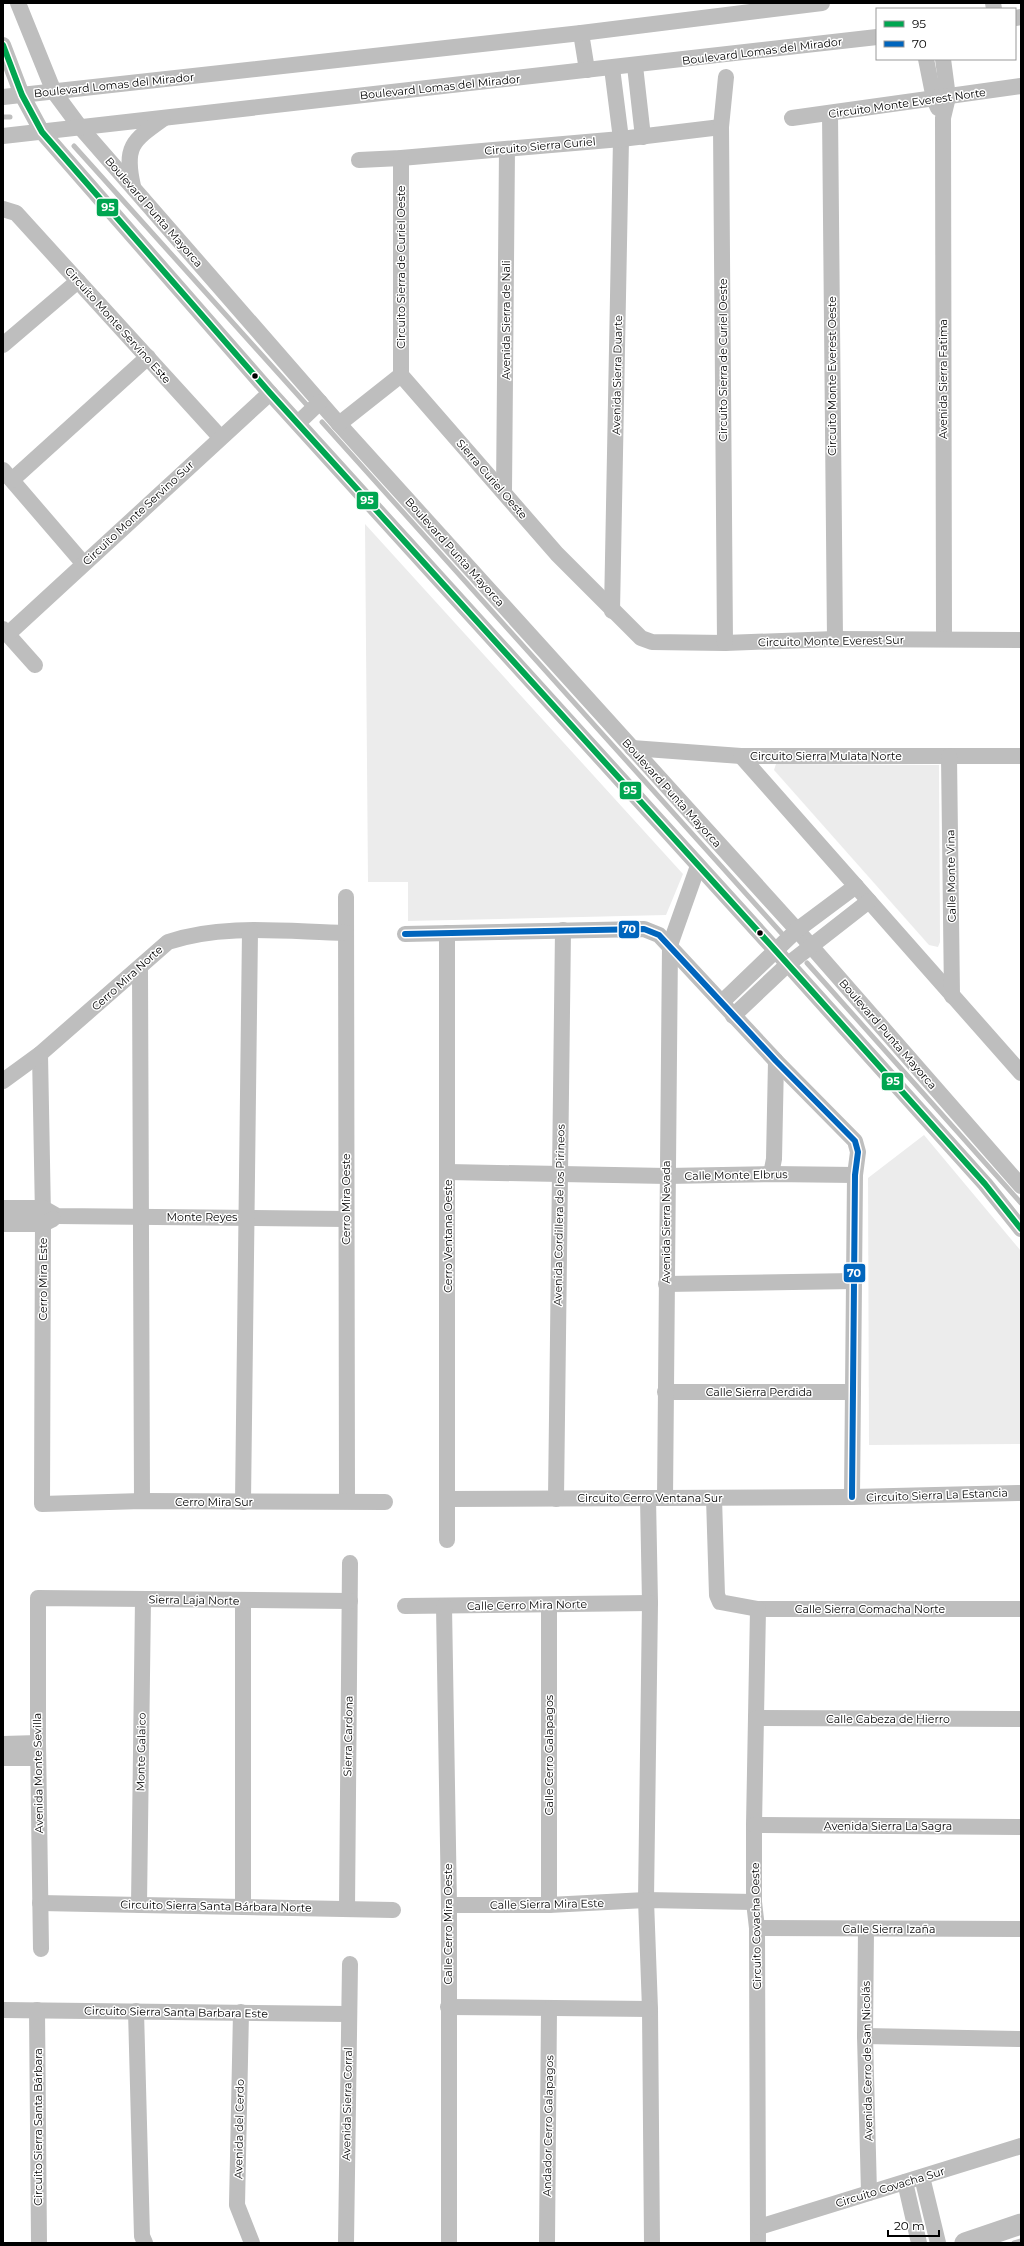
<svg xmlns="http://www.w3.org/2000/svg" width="1024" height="2246" font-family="Montserrat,sans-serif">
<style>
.green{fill:#ececec}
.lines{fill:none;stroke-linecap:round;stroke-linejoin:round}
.stream{stroke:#bfbfbf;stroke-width:5}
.minor{stroke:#bebebe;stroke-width:16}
.major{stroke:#bebebe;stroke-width:21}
.bus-1-casing{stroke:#fff;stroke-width:9}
.bus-2-casing{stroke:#fff;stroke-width:9}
.bus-1{stroke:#00a651;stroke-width:6}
.bus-2{stroke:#0065bd;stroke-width:6}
.bus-dot{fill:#000;stroke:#fff;stroke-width:1.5}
.labels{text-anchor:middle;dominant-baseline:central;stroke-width:3;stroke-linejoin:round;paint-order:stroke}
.street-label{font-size:11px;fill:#000;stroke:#fff}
.line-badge{stroke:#fff;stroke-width:1.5}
.badge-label{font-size:11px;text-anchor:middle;font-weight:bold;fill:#fff}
</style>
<rect width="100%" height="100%" fill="#fff"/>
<g class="green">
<polygon points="365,524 683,874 666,915 408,921 408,882 368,882"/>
<polygon points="776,764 939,765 940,942 938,947 929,945 774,770"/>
<polygon points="924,1135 1021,1251 1021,1444 869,1445 868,1178"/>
</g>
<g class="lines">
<g class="stream">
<polyline points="3,117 10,117"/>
<polyline points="74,146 306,404"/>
<polyline points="322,422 784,936"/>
<polyline points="807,963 1021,1203"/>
<polyline points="1014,2243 1021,2241"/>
</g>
<g class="minor">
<polyline points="18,3 54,92 80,127 339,424 797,930 1021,1186"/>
<polyline points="993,3 994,9"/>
<polyline points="1015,18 1021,17"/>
<polyline points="581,33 587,70"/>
<polyline points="3,45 22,95 42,132 270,393 776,951 985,1184 1021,1229"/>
<polyline points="926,59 934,99 938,108"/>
<polyline points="943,59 948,97 943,118 944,639"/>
<polyline points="635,66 643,137"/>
<polyline points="612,68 621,139 612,611"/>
<polyline points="3,97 581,33 822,3"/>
<polyline points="830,113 835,639"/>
<polyline points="792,118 1021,86"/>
<polyline points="3,136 877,37"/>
<polyline points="359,160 401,158 621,139 721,127"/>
<path d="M133,186C124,147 132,141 163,119"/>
<polyline points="3,209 16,213 220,437"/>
<polyline points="3,345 78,281"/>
<polyline points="401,375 401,158"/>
<polyline points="298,423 320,402"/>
<polyline points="339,424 401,375 557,554 641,638 652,642 725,643 835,639 1021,640"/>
<polyline points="3,470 83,563"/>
<polyline points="12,480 148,357"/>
<polyline points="504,492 507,149"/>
<polyline points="3,629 35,665"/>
<polyline points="8,634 270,393"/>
<polyline points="725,643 721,127 726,77"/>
<polyline points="632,748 741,756 1021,756"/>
<polyline points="741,756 1021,1073"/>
<polyline points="949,756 952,996"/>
<polyline points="346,897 347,1501"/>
<polyline points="405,934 644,929 659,935 776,1061 855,1141 858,1152 855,1175 852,1497"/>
<polyline points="140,968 142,1501"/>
<polyline points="722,1002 797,930 856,886"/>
<polyline points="733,1016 787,965 869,901"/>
<polyline points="40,1054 43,1216 42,1504 142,1501 385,1502"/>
<path d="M3,1081L40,1054L168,942C223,923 288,932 346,933"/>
<polyline points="448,1172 667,1176 771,1174 855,1175"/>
<polyline points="771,1174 774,1159 776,1061"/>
<polyline points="3,1208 43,1208 57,1216 346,1219"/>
<polyline points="3,1224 43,1224 53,1219"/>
<polyline points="666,1284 854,1281"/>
<polyline points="665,1392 853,1392"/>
<polyline points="648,1498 650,1603 646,1900 650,2009 652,2243"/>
<polyline points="665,1498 670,945 698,866"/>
<polyline points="714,1498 717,1595 720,1602 758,1609 1021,1609"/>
<polyline points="448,1499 852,1497 1021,1493"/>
<polyline points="556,1499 563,930"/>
<polyline points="243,1502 250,931"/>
<polyline points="447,1540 447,933"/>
<polyline points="405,1606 650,1603"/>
<polyline points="444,1606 449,1905 449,2243"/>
<polyline points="758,1609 754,1825 754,1902 757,1928 758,2243"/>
<polyline points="756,1718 1021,1719"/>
<polyline points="3,1744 38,1743"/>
<polyline points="3,1758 38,1758"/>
<polyline points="754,1825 1021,1827"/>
<polyline points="40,1903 393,1910"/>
<polyline points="139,1905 143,1599"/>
<polyline points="449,1905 549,1905 646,1900 754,1902"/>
<polyline points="549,1905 549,1605"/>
<polyline points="243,1907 243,1600"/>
<polyline points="347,1909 350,1563"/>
<polyline points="757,1928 1021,1929"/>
<polyline points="866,1929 865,2036 869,2193"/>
<polyline points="41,1949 38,1743 38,1598 350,1601"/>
<polyline points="448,2007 650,2009"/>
<polyline points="3,2010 348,2014"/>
<polyline points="37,2010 39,2243"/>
<polyline points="136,2011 142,2236 145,2243"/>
<polyline points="241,2012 237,2205 252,2243"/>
<polyline points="865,2036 1021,2039"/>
<polyline points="922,2177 938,2243"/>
<polyline points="905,2182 919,2243"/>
<polyline points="759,2227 1021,2146"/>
<polyline points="346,2243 350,1964"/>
<polyline points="547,2243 549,2009"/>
</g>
<polyline class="major" points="965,2243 1021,2224"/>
<g class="bus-1-casing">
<polyline id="bus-1" points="3,45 22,95 42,132 270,393 776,951 985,1184 1021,1229"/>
</g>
<g class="bus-2-casing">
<polyline id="bus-2" points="405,934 644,929 659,935 776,1061 855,1141 858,1152 855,1175 852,1497"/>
</g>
<use href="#bus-1" class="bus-1"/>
<use href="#bus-2" class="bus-2"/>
</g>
<g class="bus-dot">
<circle cx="255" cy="376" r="3.5"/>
<circle cx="760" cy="933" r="3.5"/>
</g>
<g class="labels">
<g class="street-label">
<text transform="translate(762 51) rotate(-7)">Boulevard Lomas del Mirador</text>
<text transform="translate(114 85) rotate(-6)">Boulevard Lomas del Mirador</text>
<text transform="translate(440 87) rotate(-6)">Boulevard Lomas del Mirador</text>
<text transform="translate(907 103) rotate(-8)">Circuito Monte Everest Norte</text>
<text transform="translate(540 146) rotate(-5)">Circuito Sierra Curiel</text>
<text transform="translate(154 212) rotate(49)">Boulevard Punta Mayorca</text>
<text transform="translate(401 267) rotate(-90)">Circuito Sierra de Curiel Oeste</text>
<text transform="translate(506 320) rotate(-90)">Avenida Sierra de Nali</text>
<text transform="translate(118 325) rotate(48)">Circuito Monte Servino Este</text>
<text transform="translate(723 360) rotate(-90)">Circuito Sierra de Curiel Oeste</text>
<text transform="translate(617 375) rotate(-89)">Avenida Sierra Duarte</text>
<text transform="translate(832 376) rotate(-90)">Circuito Monte Everest Oeste</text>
<text transform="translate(943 379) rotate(-90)">Avenida Sierra Fatima</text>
<text transform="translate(492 479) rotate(49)">Sierra Curiel Oeste</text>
<text transform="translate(138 513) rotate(-43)">Circuito Monte Servino Sur</text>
<text transform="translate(455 552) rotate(48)">Boulevard Punta Mayorca</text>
<text transform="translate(831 641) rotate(-1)">Circuito Monte Everest Sur</text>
<text x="826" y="756">Circuito Sierra Mulata Norte</text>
<text transform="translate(672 793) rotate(48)">Boulevard Punta Mayorca</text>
<text transform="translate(951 876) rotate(-91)">Calle Monte Vina</text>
<text transform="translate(127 978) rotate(-42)">Cerro Mira Norte</text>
<text transform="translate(888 1034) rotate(49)">Boulevard Punta Mayorca</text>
<text transform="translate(736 1175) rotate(-1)">Calle Monte Elbrus</text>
<text transform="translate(346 1199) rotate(-90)">Cerro Mira Oeste</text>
<text transform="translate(559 1215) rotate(-89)">Avenida Cordillera de los Pirineos</text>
<text x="202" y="1217">Monte Reyes</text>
<text transform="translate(666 1222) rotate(-90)">Avenida Sierra Nevada</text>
<text transform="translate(448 1236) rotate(-90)">Cerro Ventana Oeste</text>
<text transform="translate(43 1279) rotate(-90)">Cerro Mira Este</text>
<text x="759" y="1392">Calle Sierra Perdida</text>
<text transform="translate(937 1495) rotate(-2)">Circuito Sierra La Estancia</text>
<text x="650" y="1498">Circuito Cerro Ventana Sur</text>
<text x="214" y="1502">Cerro Mira Sur</text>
<text transform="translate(194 1600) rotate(1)">Sierra Laja Norte</text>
<text transform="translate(527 1605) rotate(-1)">Calle Cerro Mira Norte</text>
<text x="870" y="1609">Calle Sierra Comacha Norte</text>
<text x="888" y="1719">Calle Cabeza de Hierro</text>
<text transform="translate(348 1736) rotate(-89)">Sierra Cardona</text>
<text transform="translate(141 1752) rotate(-89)">Monte Galaico</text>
<text transform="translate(549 1755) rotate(-90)">Calle Cerro Galapagos</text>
<text transform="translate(38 1773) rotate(-91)">Avenida Monte Sevilla</text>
<text x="888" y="1826">Avenida Sierra La Sagra</text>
<text transform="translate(547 1904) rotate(-1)">Calle Sierra Mira Este</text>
<text transform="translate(216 1906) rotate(1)">Circuito Sierra Santa Bárbara Norte</text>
<text transform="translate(448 1924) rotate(-90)">Calle Cerro Mira Oeste</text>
<text transform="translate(756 1926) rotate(-91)">Circuito Covacha Oeste</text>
<text x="889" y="1929">Calle Sierra Izaña</text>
<text transform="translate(176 2012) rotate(1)">Circuito Sierra Santa Barbara Este</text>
<text transform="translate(867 2061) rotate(-91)">Avenida Cerro de San Nicolás</text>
<text transform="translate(347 2104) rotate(-89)">Avenida Sierra Corral</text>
<text transform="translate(548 2126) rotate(-89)">Andador Cerro Galapagos</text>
<text transform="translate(38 2127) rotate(-90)">Circuito Sierra Santa Bárbara</text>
<text transform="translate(239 2129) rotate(-89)">Avenida del Cerdo</text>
<text transform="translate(890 2187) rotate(-17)">Circuito Covacha Sur</text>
</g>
</g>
<g class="line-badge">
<rect x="96" y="198" width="23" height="19" rx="4" fill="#00a651"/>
<rect x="356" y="491" width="23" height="19" rx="4" fill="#00a651"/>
<rect x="619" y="781" width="23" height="19" rx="4" fill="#00a651"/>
<rect x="618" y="920" width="22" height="19" rx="4" fill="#0065bd"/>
<rect x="881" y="1072" width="23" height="19" rx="4" fill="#00a651"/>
<rect x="843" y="1263" width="23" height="20" rx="4" fill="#0065bd"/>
</g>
<g class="badge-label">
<text x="108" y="211">95</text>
<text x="367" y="504">95</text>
<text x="630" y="794">95</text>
<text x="629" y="933">70</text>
<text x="893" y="1085">95</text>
<text x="854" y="1277">70</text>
</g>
<rect width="1024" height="2246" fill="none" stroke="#000000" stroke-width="8"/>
<rect x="876" y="8" width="140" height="52" fill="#ffffff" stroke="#999999"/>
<rect x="884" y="21" width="20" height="6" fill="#00a651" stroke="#999999"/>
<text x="912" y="28" font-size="12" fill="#000000">95</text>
<rect x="884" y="41" width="20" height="6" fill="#0065bd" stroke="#999999"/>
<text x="912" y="48" font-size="12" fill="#000000">70</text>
<path d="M888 2230v6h51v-6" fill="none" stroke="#000000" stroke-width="2"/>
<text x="894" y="2230" font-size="12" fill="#000000" stroke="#ffffff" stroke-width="3" paint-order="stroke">20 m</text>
</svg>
